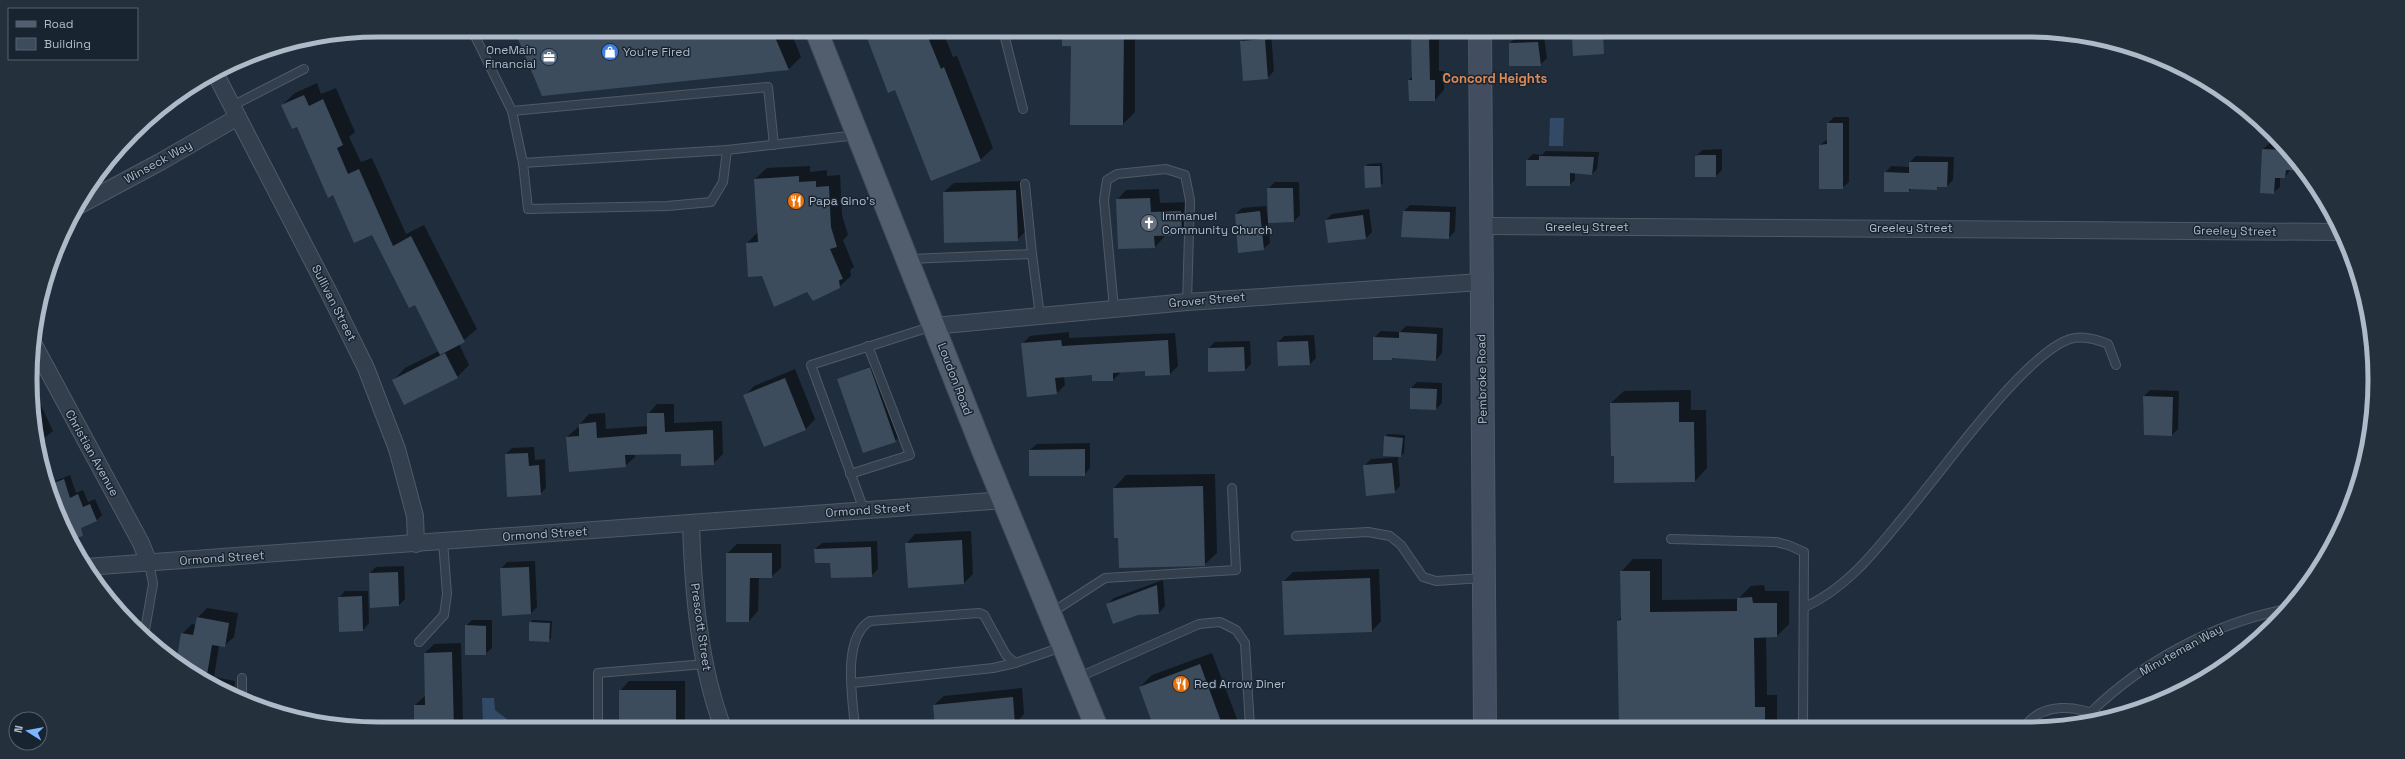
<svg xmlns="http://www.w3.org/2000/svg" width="2405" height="759" font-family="'Space Grotesk',sans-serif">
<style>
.water{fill:#324a66}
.shadow{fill:#0007}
.building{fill:#3c4c5d}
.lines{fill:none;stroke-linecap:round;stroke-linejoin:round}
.lane-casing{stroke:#4f5a67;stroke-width:10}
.street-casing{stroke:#4f5a67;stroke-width:18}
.secondary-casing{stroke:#4f5a67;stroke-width:24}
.primary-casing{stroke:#3d4856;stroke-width:24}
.lane{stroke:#343f4d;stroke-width:8}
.street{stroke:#343f4d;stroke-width:16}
.secondary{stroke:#424e60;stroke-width:22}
.primary{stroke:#525e6d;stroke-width:22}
.labels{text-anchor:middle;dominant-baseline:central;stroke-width:3;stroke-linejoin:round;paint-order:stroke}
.poi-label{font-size:12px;fill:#afbac9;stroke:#192431;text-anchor:start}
.street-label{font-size:12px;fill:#afbac9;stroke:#192431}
.neighbourhood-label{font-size:13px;font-weight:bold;fill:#dd8b55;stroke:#192431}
.rim{fill:none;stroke:#afbac9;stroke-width:5}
</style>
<rect width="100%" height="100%" fill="#202d3d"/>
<g class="water">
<polygon points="1550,118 1564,118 1563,146 1549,146"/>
<polygon points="482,698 494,698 495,710 507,719 507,729 490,729 483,723"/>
</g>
<g class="shadow">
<polygon points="518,30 790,30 801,57 789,69 543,95 516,32"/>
<polygon points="865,30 942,30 953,57 957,56 993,148 980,160 896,89"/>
<polygon points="1063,30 1135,30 1135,112 1123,124"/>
<polygon points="1420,30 1439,30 1439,71 1444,71 1444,90 1435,100 1409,80 1413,76 1412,39"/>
<polygon points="1882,30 1909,30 1903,38 1882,36"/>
<polygon points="1271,34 1274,71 1267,78 1241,42 1247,35"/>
<polygon points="1517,37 1544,37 1547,58 1540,65 1510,43"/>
<polygon points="287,44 264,56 262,52"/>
<polygon points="317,83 321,94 336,88 355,132 349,137 361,162 372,158 406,234 424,225 477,329 459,344 469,365 457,377 393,381 405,368 439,351 415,304 372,234 334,194 297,125 282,105 295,93"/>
<polygon points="161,109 156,115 147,119 149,117"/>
<polygon points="2248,112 2255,118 2248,118"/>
<polygon points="1834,117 1849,117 1849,182 1842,188 1820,145 1828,139 1828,123"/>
<polygon points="2270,143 2282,144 2302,168 2291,169 2285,177 2280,177 2280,187 2273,193 2263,149"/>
<polygon points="1722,149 1722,170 1716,176 1696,157 1702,150"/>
<polygon points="1546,151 1599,152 1597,169 1592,174 1575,173 1575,180 1569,185 1527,160 1533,154 1542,155"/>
<polygon points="1916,156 1954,157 1953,180 1947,186 1939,186 1936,189 1912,188 1909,191 1885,173 1891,166 1910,167 1910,162"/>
<polygon points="1382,163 1383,183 1380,186 1365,167 1368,164"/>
<polygon points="810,166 810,172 827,170 827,176 840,175 842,215 848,235 843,240 854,267 850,270 851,276 839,287 808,291 763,275 747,243 758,232 755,179 767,168"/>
<polygon points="1026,181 1027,230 1017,240 944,192 954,183"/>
<polygon points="1275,182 1299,182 1300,215 1294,221 1268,222 1270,243 1263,249 1236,214 1242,208 1266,206 1268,221 1269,221 1268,189"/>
<polygon points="1159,189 1160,203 1190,202 1191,224 1181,234 1164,235 1164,237 1155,247 1117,200 1126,190"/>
<polygon points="1410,205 1456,207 1455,231 1449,238 1402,236 1404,211"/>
<polygon points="1369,209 1372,232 1366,238 1326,220 1332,214"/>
<polygon points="1406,326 1443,328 1442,353 1436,360 1394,357 1392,359 1374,338 1381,331 1400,332"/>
<polygon points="1069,332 1069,338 1175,333 1178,366 1170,374 1146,370 1121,372 1113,380 1093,380 1093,374 1064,376 1065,385 1057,393 1022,344 1030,336"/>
<polygon points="1314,335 1316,358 1310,364 1278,343 1284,336"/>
<polygon points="1250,341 1251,364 1245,370 1209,348 1215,342"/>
<polygon points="873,365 898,438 895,441 839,379"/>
<polygon points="795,369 815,419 806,429 765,445 745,396 754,386"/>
<polygon points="1417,382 1442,383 1442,403 1436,409 1411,388"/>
<polygon points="1691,390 1691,410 1706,410 1707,468 1695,481 1611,403 1624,391"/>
<polygon points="2150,390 2179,391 2178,429 2172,435 2143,411 2144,396"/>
<polygon points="38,399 53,431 38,443 31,403"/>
<polygon points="657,404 674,404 674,423 722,421 723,454 713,464 682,453 635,454 635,457 625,466 567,437 577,428 580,427 580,424 589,414 605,413 606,429 648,426 648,414"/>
<polygon points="1388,434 1405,435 1404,453 1401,456 1385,437"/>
<polygon points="1090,443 1090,468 1084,475 1030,450 1037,444"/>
<polygon points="534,447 535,460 545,459 546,488 540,494 506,454 512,448"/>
<polygon points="1398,457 1400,486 1394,492 1364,466 1371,459"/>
<polygon points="1215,474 1217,553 1204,565 1115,537 1114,488 1126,475"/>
<polygon points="70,475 76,493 83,490 88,502 95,499 102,515 97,520 70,532 48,484"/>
<polygon points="971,531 973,574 964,583 906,544 915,534"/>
<polygon points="877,541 878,569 871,576 831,562 816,562 815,549 822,543"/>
<polygon points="737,544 781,544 781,568 771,577 759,577 758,611 749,621 727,554"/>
<polygon points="1633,559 1662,559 1662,600 1738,599 1751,586 1764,585 1765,591 1789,591 1789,624 1777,636 1766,637 1767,695 1777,695 1777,727 1620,727 1618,621 1621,618 1621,572"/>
<polygon points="535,561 537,607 531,613 501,569 507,562"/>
<polygon points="404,566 405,599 399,605 371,607 370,573 376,567"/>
<polygon points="1379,569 1381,621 1372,631 1283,582 1293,572"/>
<polygon points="1163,580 1165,606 1159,613 1108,604 1114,598"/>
<polygon points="345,591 368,591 369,623 363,630 339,598"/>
<polygon points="207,608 238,613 234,637 224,646 219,645 214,677 235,681 233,695 185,670 177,663 182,634 192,624 196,625 198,617"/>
<polygon points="472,620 492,620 492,648 485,654 466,626"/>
<polygon points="533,620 552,621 551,638 548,641 530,623"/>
<polygon points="461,643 463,723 457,729 415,729 415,705 425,696 425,653 434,644"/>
<polygon points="1212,653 1240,727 1155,728 1140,687 1152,675"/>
<polygon points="629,681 685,681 685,728 620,729 620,691"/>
<polygon points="1022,688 1024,714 1015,724 997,726 997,728 936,728 934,705 944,696"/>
</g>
<g class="building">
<polygon points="536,30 772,30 789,70 542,96 515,32"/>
<polygon points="864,30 925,30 941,69 944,67 981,161 931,181 895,90 888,93"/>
<polygon points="1062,30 1124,30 1123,125 1070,125 1071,46 1062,46"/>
<polygon points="1603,35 1604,54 1573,56 1572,36"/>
<polygon points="1411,38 1429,38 1430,80 1435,80 1435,101 1409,101 1408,80 1412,80"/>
<polygon points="1265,39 1268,79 1243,81 1240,41"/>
<polygon points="1538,42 1541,66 1509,66 1509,43"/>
<polygon points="304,95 309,106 323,99 343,145 337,148 348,174 359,169 393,246 411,236 465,342 440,355 415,305 409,308 372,235 354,243 333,195 328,198 297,127 292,129 281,105"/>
<polygon points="1827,123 1843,123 1843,189 1819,189 1819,145 1827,144"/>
<polygon points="2262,149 2288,150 2304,171 2286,170 2285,178 2275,178 2274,194 2260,193"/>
<polygon points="1699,155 1716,155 1716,177 1695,177 1695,156"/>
<polygon points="1539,156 1594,157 1592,175 1570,173 1570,186 1526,186 1526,160 1539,160"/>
<polygon points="1909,162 1948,162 1947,187 1937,187 1937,190 1909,189 1909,192 1884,192 1884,172 1909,173"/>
<polygon points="1364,166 1380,166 1381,187 1365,188"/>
<polygon points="799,176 799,182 816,181 816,187 829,186 831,227 837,247 830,249 843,279 839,280 840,288 813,301 807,292 774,307 762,276 748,277 746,243 758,242 754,179"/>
<polygon points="1267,188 1293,188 1294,222 1268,223"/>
<polygon points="1016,190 1018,241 944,243 943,192"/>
<polygon points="1150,198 1151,212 1181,211 1182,235 1154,236 1155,248 1118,249 1116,199"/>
<polygon points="1260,211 1264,250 1238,253 1235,214"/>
<polygon points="1403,211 1450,212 1449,239 1401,237"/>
<polygon points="1363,215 1366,239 1328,243 1325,220"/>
<polygon points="1399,332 1437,334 1436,361 1392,358 1392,360 1373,360 1373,337 1399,338"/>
<polygon points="1061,340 1062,346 1168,340 1170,375 1145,376 1145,371 1113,373 1113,381 1092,381 1092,375 1055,378 1057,394 1027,397 1021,343"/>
<polygon points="1308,341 1310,365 1278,366 1277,342"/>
<polygon points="1244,347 1245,371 1208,372 1208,348"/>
<polygon points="445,353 458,378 404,405 392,380"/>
<polygon points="870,367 896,442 863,453 837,379"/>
<polygon points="785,378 806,430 764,447 743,395"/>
<polygon points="1410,388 1437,389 1436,410 1410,409"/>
<polygon points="2143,396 2173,397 2172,436 2144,435"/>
<polygon points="1679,402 1679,422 1694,422 1695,482 1614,483 1614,456 1611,456 1610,403"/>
<polygon points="647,413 664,413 665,432 713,430 714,465 681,466 681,454 625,455 626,467 569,472 566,437 579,436 579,424 596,422 597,438 647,434"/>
<polygon points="1384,436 1403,438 1401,457 1383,456"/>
<polygon points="1085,449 1085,476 1029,476 1029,450"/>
<polygon points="528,453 529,466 539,465 541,495 507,497 505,454"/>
<polygon points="1392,463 1395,493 1366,496 1363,465"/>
<polygon points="64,479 70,498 78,494 83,507 90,504 97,521 81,528 83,536 73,539 49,485"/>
<polygon points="1203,486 1205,566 1119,568 1118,538 1114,538 1113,488"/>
<polygon points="962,540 964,584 908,588 905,543"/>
<polygon points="871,547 872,577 831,578 830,563 815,563 814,549"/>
<polygon points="726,553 772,553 772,578 750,578 749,622 726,622"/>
<polygon points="529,567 531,614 502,616 500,568"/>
<polygon points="1620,571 1650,571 1650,612 1737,611 1737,598 1752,597 1753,603 1777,603 1777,637 1754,638 1755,707 1765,707 1765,727 1619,727 1617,621 1621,620"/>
<polygon points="398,572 399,606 370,608 369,573"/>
<polygon points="1370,578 1372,632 1284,635 1282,581"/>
<polygon points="1157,585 1159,614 1138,615 1113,624 1106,604"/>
<polygon points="362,596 363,631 339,632 338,597"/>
<polygon points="197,617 229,623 225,647 212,645 206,681 176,663 181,633 193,635"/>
<polygon points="529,622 550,623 549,642 529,641"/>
<polygon points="465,625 486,626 486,655 465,655"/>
<polygon points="452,652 454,729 414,729 414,705 425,705 424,653"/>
<polygon points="1200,664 1223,727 1154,728 1139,687"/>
<polygon points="619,690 676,690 676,728 619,729"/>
<polygon points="1013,697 1015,725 986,728 935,728 933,705"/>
</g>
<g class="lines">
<g class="lane-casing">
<g id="lane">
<polyline points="472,30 512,111 523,163 528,209 667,206 711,202 723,182 727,150 857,135"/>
<polyline points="1003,30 1023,109"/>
<polyline points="232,106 304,69"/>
<polyline points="512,111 768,87 774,145"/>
<polyline points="523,163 727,150"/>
<polyline points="1025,184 1032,254"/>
<polyline points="909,259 1032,254 1040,316"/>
<polyline points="1114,309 1104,200 1107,180 1117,174 1166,169 1185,175 1190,200 1187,302"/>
<polyline points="850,474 910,455 868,346"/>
<polyline points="864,510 811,365 933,326"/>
<polyline points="1296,536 1368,532 1390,536 1401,545 1423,577 1436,581 1483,578"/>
<polyline points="1671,539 1776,542 1788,545 1804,552 1803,726"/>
<path d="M1805,607C1846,588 1872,555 1900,521C1937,477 1970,430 2009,388C2023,373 2051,345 2070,339C2083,335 2096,339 2108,344L2116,365"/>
<polyline points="1051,613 1105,578 1236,570 1232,488"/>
<polyline points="144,636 153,584 149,563"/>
<polyline points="419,642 444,615 447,594 443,541"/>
<polyline points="242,678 242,701"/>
<polyline points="1077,678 1199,624 1220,622 1236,630 1245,643 1250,727"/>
<polyline points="852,683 993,668 1015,663"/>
<path d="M2091,712C2144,661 2211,625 2282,610"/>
<path d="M2025,726C2043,702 2076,705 2102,717"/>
<path d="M855,728C853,700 841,639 870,621L979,613L984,615L1006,655L1015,663L1062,647"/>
<polyline points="598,729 598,673 705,664"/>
</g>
</g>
<g class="street-casing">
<g id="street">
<polyline points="216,75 327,289 366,368 397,449 415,516 416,544"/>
<polyline points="78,206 160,162 238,117"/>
<polyline points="1481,226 2341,232"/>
<polyline points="934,326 1187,302 1481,282"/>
<polyline points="33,343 141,543 149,563"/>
<path d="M691,523C693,592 699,664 723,728"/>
<polyline points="86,567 1005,500"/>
</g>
</g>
<g class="secondary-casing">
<polyline id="secondary" points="1480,30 1485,727"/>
</g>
<g class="primary-casing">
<polyline id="primary" points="816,30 984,453 1097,728"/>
</g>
<use href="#lane" class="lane"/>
<use href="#street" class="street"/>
<use href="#secondary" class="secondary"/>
<use href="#primary" class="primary"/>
</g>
<defs>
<g id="shop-disc" transform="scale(0.9)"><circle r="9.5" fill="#3f7fe0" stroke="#192431"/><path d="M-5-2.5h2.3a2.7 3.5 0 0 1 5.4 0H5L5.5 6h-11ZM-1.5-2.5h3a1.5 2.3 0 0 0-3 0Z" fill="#fff"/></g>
<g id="office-disc" transform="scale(0.9)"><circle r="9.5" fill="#5c6f8a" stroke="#192431"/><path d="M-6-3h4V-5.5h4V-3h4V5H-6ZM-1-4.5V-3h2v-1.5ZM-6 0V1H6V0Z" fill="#fff"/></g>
<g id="restaurant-disc" transform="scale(0.9)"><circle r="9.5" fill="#e8710a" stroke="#192431"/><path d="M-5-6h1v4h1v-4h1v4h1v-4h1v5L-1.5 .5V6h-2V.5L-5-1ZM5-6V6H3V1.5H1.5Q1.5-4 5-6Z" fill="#fff"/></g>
<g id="church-disc" transform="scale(0.9)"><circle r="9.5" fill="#6b7280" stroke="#192431"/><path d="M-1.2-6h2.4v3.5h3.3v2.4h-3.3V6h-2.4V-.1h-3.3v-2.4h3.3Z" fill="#fff"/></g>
</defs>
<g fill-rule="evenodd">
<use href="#shop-disc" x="610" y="52"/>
<use href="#office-disc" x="549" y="57"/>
<use href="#restaurant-disc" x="796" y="201"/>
<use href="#church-disc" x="1149" y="223"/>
<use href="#restaurant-disc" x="1181" y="684"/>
</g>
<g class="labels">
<g class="poi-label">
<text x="536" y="50" text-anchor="end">OneMain<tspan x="536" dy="14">Financial</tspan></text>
<text x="623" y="52">You're Fired</text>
<text x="809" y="201">Papa Gino's</text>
<text x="1162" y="216">Immanuel<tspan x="1162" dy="14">Community Church</tspan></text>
<text x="1194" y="684">Red Arrow Diner</text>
</g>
<g class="street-label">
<text transform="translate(158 162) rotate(-29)">Winseck Way</text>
<text x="1587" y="227">Greeley Street</text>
<text x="1911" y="228">Greeley Street</text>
<text transform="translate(2235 231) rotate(1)">Greeley Street</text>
<text transform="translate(1207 300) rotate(-5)">Grover Street</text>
<text transform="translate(334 303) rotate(63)">Sullivan Street</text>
<text transform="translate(955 379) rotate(69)">Loudon Road</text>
<text transform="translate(1482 379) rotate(-91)">Pembroke Road</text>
<text transform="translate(92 453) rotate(61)">Christian Avenue</text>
<text transform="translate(868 510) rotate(-4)">Ormond Street</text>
<text transform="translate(545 534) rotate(-4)">Ormond Street</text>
<text transform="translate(222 558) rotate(-4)">Ormond Street</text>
<text transform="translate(701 627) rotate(82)">Prescott Street</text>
<text transform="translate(2181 650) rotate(-29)">Minuteman Way</text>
</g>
<g class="neighbourhood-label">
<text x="1495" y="78">Concord Heights</text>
</g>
</g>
<path d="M0 0H2405V759H0ZM379 37H2026A342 342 0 0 1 2368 379V380A342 342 0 0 1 2026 722H379A342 342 0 0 1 37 380V379A342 342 0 0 1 379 37Z" fill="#25303d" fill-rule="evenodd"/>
<path class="rim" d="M379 37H2026A342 342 0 0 1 2368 379V380A342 342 0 0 1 2026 722H379A342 342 0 0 1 37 380V379A342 342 0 0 1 379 37Z"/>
<rect x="8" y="8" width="130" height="52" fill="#192431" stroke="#55606e"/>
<rect x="16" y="21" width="20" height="6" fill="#525e6d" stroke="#55606e"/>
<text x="44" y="28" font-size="12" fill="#afbac9">Road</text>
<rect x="16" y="38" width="20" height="12" fill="#3c4c5d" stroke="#55606e"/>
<text x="44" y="48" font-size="12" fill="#afbac9">Building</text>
<g transform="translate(28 731) rotate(281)"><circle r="19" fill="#192431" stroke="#55606e"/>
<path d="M0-3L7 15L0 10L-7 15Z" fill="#7eb5ff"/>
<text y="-6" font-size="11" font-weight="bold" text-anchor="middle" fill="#afbac9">N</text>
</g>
</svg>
